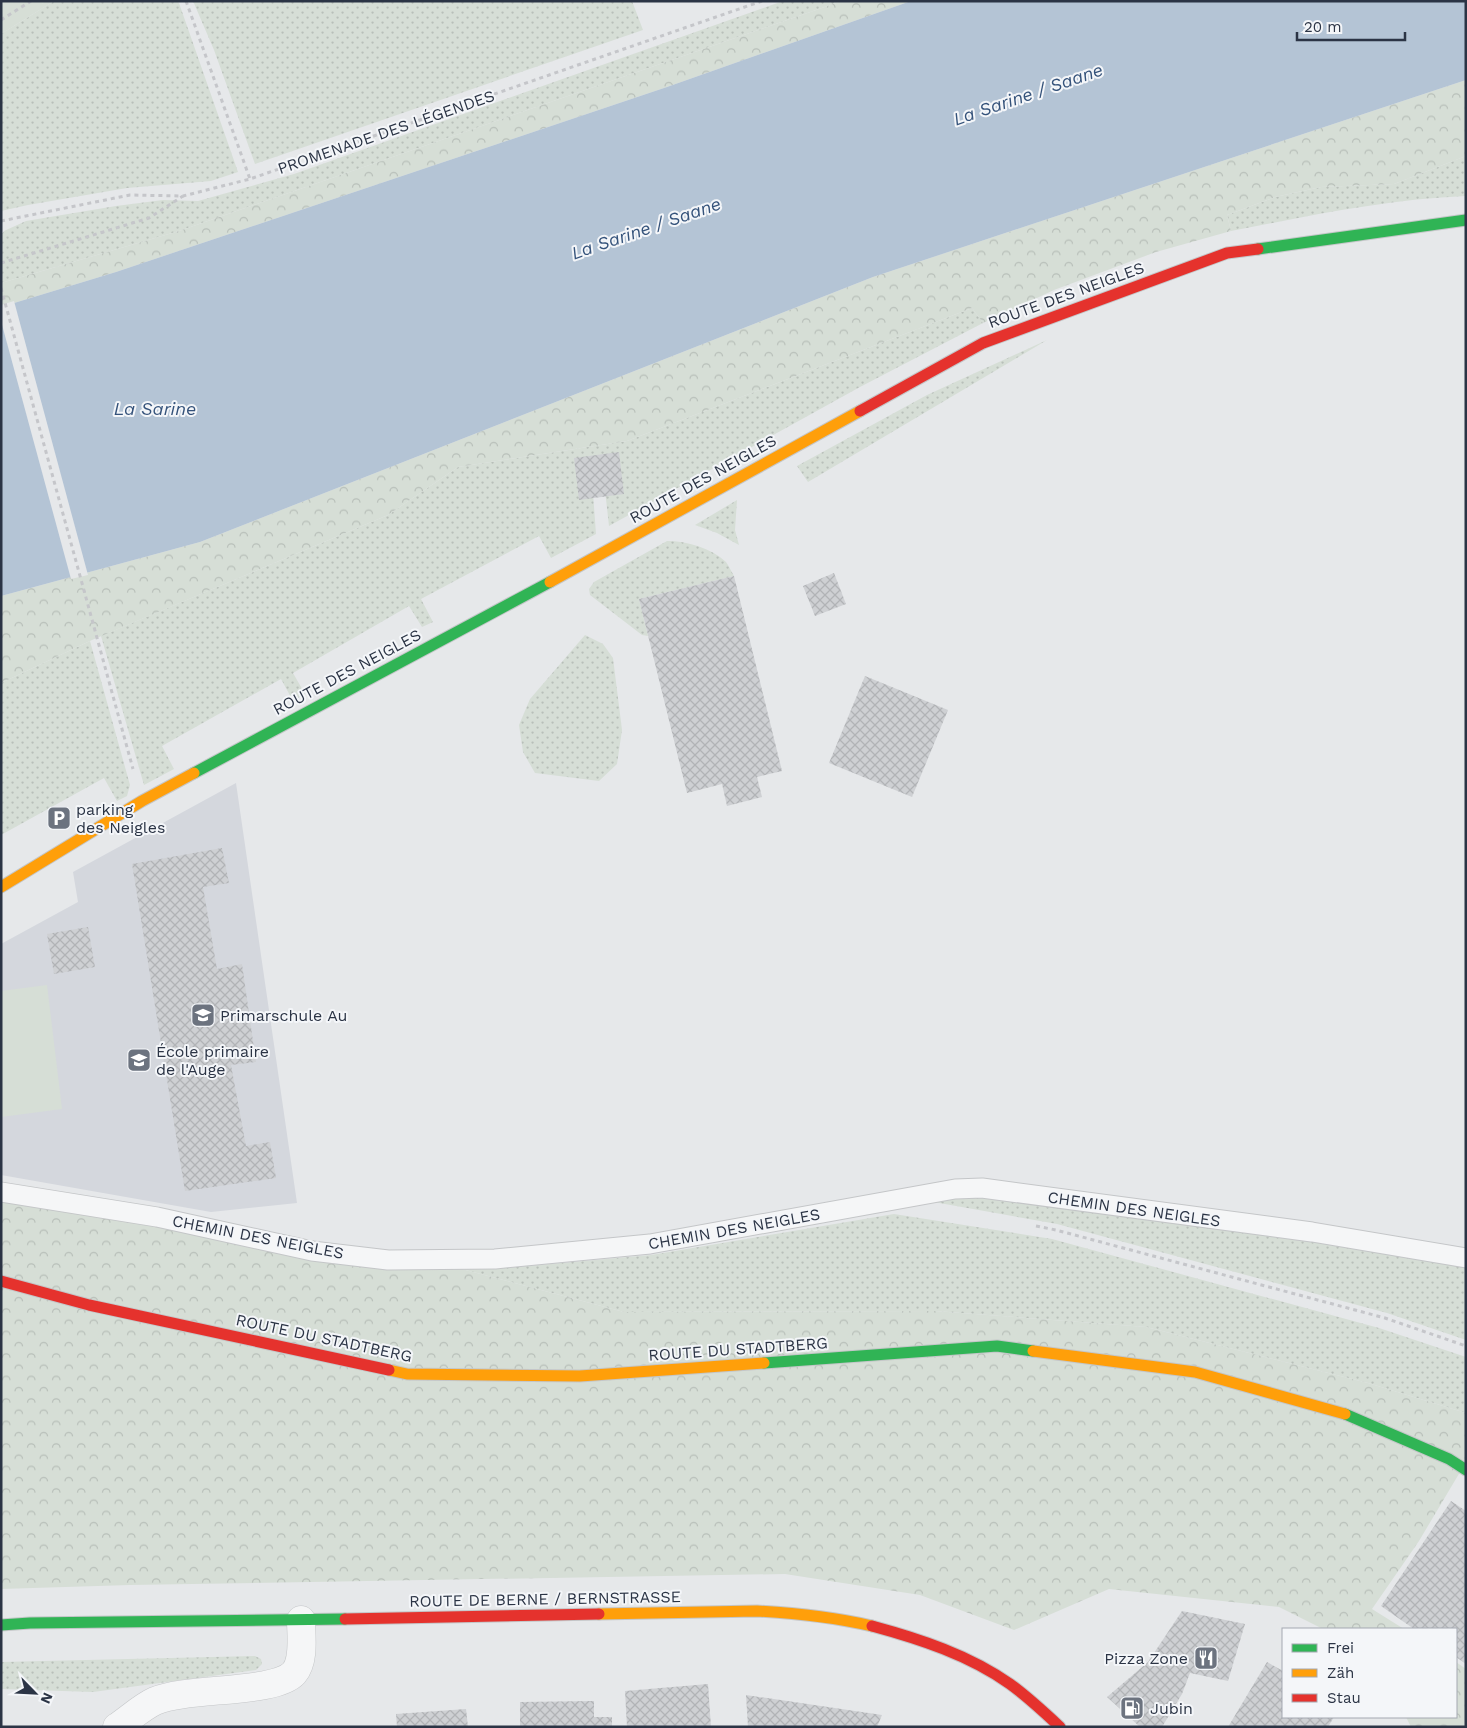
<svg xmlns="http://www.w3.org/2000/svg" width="1467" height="1728" font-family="'Work Sans',sans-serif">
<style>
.built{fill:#d4d7dd}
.grass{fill:url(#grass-dots)}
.forest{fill:url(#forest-crowns)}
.park{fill:#d6ded6}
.water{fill:#b4c4d5}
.pier{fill:#e6e8ea}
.building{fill:url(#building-cross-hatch)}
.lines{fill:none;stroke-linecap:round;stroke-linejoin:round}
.lane-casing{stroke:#c4c6c8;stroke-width:21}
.street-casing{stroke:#c4c6c8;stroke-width:29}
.fast-casing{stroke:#c4c6c8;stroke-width:13}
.slow-casing{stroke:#c4c6c8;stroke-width:13}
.jam-casing{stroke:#c4c6c8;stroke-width:13}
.path{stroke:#c5c6ca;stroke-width:3;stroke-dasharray:4 4;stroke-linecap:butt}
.lane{stroke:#f5f6f7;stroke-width:19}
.street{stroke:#f5f6f7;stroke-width:28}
.fast{stroke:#30b455;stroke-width:11}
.slow{stroke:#ff9f0a;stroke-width:11}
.jam{stroke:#e5322d;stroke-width:11}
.labels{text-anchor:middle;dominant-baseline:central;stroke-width:4;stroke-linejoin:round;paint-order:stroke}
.street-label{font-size:16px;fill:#2b3445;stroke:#f4f6f9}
.poi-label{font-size:16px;fill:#2b3445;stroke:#f4f6f9;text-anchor:start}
.water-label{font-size:18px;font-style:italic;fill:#34527a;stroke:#f4f6f9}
</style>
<defs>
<pattern id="grass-dots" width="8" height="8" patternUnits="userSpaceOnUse" patternTransform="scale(1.25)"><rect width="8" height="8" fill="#d6ded6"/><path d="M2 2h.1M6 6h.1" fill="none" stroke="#b8bfb9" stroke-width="1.8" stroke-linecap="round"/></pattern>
<pattern id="forest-crowns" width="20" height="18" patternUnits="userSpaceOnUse" patternTransform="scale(1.25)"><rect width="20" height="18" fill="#d6ded6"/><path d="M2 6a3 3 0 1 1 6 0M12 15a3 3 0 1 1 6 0" fill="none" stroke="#b8bfb9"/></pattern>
<pattern id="building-cross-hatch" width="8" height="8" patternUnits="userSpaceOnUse" patternTransform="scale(1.25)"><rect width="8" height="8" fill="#ced0d3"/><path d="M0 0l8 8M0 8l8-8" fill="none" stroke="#b1b3b6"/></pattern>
</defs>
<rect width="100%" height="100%" fill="#e6e8ea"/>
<polygon class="built" points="236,783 297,1203 211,1212 1,1175 1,944 78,902 73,872"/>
<g class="grass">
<polygon points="54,1 177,1 179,3 238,172 211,181 127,188 28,205 1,211 1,34"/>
<polygon points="193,1 632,1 643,30 255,164 214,50"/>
<polygon points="783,1 842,1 179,231 1,283 1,235 4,231 26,221 116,206 163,200 198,201 294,174"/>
<path d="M1466,156V196C1387,199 1309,216 1231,231L1227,215L1275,197L1321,187L1394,184Z"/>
<polygon points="972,308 983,323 860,387 609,526 605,490 593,493 596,534 551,558 539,536 421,599 433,622 422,627 409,606 293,673 305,694 293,701 281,679 162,746 174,769 144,785 101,636 388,515 458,467 627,441"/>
<polygon points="1047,340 808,482 797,466 927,395"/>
<polygon points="737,500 735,530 739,545 717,533 695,525"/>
<path d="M667,541C687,541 711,548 726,562C729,566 731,571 734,576L639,599L648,636L642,635L590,595L589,589L594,582Z"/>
<polygon points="585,635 603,644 613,658 622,730 617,764 599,781 535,773 523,752 519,725 530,699"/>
<polygon points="90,641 130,785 127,796 117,801 104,778 1,835 1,683"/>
<polygon points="975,1194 1315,1240 1466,1265 1466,1340 1387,1313 1057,1224 928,1201"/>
<polygon points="894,1214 1052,1239 1379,1328 1466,1357 1466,1413 1368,1383 1146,1327 935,1311 624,1312 458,1268 504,1268 651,1255"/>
<polygon points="255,1656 261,1659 262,1664 256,1670 93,1692 1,1689 1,1662"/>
</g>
<g class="forest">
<polygon points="842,1 911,1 667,87 116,272 1,307 1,283 179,231"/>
<polygon points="1466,80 1466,156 1394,184 1321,187 1275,197 1227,215 1231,231 1156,252 1054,290 983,323 972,308 627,441 458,467 388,515 92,640 1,683 1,596 200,542 873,277"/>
<polygon points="1,1198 458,1268 624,1312 935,1311 1146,1327 1368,1383 1466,1413 1466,1462 1419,1541 1372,1609 1404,1629 1323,1629 1279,1607 1109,1589 1014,1630 920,1595 785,1574 130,1585 1,1589"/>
<polygon points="1456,1662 1466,1669 1466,1727 1411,1727 1406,1717 1456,1717"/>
</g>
<g class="park">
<polygon points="1,1 54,1 1,34"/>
<polygon points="47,985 62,1109 1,1117 1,991"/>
</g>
<polygon class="water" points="911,1 1466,1 1466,80 873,277 200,542 1,596 1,307 116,272 667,87"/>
<polygon class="pier" points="14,301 88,575 71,579 1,321 1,305"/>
<g class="building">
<polygon points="619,452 624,494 579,500 574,458"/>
<polygon points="834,573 846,604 815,616 803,586"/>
<polygon points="734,576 782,771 757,777 762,797 727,806 722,784 687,793 639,599"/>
<polygon points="865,676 948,710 912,797 829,763"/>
<polygon points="222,848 229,883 203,887 217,969 242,964 256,1062 231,1065 246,1146 270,1142 276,1178 185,1191 132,864"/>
<polygon points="88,927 95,967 54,974 47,934"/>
<polygon points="1451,1501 1466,1511 1466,1664 1456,1657 1456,1629 1414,1629 1381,1606"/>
<polygon points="1182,1611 1245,1624 1228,1681 1190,1673 1182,1694 1162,1727 1140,1727 1107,1697 1148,1662"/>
<polygon points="1267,1662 1283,1671 1283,1717 1334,1717 1328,1727 1228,1727"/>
<polygon points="708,1684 711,1727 627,1727 625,1691"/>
<polygon points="746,1695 882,1715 877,1727 748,1727"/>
<polygon points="594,1701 594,1717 612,1717 612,1727 520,1727 520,1702"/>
<polygon points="466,1709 468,1727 397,1727 396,1714"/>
</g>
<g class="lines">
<g class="lane-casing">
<polyline id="lane" points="1,1192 157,1217 312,1251 388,1260 495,1259 650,1244 955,1189 982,1188 1312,1232 1466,1258"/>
</g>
<g class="street-casing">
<path id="street" d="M117,1727C129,1719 142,1707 155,1701C187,1687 275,1694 294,1673C305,1660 301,1635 301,1620"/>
</g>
<g class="fast-casing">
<g id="fast">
<polyline points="1258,249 1466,220"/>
<polyline points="194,773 550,582"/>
<polyline points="764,1363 997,1346 1033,1351"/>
<polyline points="1345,1414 1449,1459 1466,1470"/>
<polyline points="1,1625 30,1623 345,1619"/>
</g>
</g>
<g class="slow-casing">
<g id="slow">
<polyline points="550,582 860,411"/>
<polyline points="1,887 142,801 194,773"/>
<polyline points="1033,1351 1195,1372 1345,1414"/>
<polyline points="389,1370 407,1374 580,1376 764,1363"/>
<path d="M599,1614L757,1611C796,1613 833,1617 872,1626"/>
</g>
</g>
<g class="jam-casing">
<g id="jam">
<polyline points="860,411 983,343 1227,253 1258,249"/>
<polyline points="1,1281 89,1305 389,1370"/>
<polyline points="345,1619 599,1614"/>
<path d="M872,1626C920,1639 969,1655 1010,1684C1028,1697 1044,1712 1060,1727"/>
</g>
</g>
<g class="path">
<polyline points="186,1 250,179"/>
<polyline points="1,20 31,1"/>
<polyline points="1,221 130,195 183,196 250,179 762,1"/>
<polyline points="1,263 149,218 183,196"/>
<polyline points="1,288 133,769"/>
<polyline points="1036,1226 1056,1230 1385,1318 1466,1346"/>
</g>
<use href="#lane" class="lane"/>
<use href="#street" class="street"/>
<use href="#fast" class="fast"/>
<use href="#slow" class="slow"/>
<use href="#jam" class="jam"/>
</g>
<defs>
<g id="parking-square" transform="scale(1.25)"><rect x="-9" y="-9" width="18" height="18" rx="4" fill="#6c737f" stroke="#f4f6f9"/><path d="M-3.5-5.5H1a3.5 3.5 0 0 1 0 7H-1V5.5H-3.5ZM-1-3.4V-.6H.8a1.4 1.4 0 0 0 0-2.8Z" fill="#fff"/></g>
<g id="school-square" transform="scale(1.25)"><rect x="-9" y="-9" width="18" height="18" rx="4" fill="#6c737f" stroke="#f4f6f9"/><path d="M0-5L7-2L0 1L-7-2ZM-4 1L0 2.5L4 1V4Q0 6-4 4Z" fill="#fff"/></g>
<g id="restaurant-square" transform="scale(1.25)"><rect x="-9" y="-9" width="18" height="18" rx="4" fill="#6c737f" stroke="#f4f6f9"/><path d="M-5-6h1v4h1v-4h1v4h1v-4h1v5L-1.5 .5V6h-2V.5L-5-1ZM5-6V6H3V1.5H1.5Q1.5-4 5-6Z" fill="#fff"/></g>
<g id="fuel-square" transform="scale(1.25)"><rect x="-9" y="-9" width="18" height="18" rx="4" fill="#6c737f" stroke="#f4f6f9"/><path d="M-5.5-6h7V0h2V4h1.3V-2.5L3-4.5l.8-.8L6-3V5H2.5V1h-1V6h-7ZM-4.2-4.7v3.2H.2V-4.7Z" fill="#fff"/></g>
</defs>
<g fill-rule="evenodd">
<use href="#parking-square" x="59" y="818"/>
<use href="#school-square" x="203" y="1015"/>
<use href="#school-square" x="139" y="1060"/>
<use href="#restaurant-square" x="1206" y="1658"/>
<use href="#fuel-square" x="1132" y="1708"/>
</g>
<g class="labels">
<g class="street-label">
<text transform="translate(386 132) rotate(-19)">PROMENADE DES LÉGENDES</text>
<text transform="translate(1066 295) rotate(-20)">ROUTE DES NEIGLES</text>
<text transform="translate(703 479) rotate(-29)">ROUTE DES NEIGLES</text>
<text transform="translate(347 672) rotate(-28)">ROUTE DES NEIGLES</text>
<text transform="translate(1134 1209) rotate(8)">CHEMIN DES NEIGLES</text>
<text transform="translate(734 1229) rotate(-10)">CHEMIN DES NEIGLES</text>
<text transform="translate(258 1237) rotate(11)">CHEMIN DES NEIGLES</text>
<text transform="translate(324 1338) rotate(12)">ROUTE DU STADTBERG</text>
<text transform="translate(738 1349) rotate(-4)">ROUTE DU STADTBERG</text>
<text transform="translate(545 1599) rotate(-1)">ROUTE DE BERNE / BERNSTRASSE</text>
</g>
<g class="poi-label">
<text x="76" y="809">parking<tspan x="76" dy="18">des Neigles</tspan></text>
<text x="220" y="1015">Primarschule Au</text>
<text x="156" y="1051">École primaire<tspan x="156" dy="18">de l'Auge</tspan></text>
<text x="1188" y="1658" text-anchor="end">Pizza Zone</text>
<text x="1150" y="1708">Jubin</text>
</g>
<g class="water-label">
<text transform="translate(1028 94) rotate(-19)">La Sarine / Saane</text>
<text transform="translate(646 228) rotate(-19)">La Sarine / Saane</text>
<text x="155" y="408">La Sarine</text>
</g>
</g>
<rect width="1467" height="1728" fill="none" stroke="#2b3445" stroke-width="5"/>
<rect x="1282" y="1628" width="175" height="90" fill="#f4f6f9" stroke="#a4a8b1"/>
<rect x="1292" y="1644" width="25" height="8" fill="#30b455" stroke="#a4a8b1"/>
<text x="1327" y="1653" font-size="15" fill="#2b3445">Frei</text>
<rect x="1292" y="1669" width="25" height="8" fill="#ff9f0a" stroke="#a4a8b1"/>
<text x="1327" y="1678" font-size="15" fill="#2b3445">Zäh</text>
<rect x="1292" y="1694" width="25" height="8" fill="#e5322d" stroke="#a4a8b1"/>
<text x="1327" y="1703" font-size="15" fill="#2b3445">Stau</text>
<g transform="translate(35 1693) rotate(114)" stroke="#f4f6f9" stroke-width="4" paint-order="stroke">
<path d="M0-4L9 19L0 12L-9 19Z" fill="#2b3445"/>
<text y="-8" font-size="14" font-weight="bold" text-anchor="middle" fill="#2b3445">N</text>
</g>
<path d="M1297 32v8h108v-8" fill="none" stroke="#2b3445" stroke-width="2.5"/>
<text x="1304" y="32" font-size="15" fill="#2b3445" stroke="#f4f6f9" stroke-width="4" paint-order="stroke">20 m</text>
</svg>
